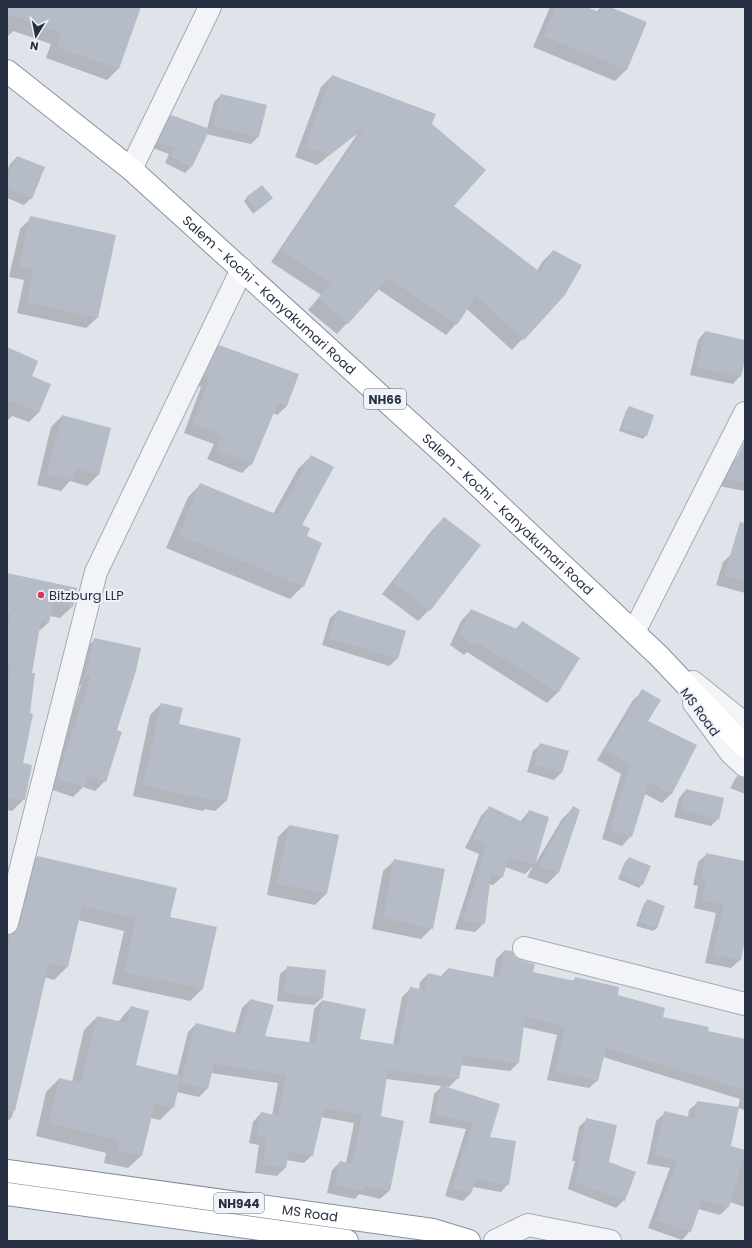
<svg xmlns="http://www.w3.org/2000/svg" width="752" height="1248" font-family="Poppins,sans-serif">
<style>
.shadow{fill:#0003}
.building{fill:#b6bcc7}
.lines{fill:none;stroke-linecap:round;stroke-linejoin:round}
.minor-casing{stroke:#a4aab4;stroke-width:24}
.highway-casing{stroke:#8590a2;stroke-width:24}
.minor{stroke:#f2f4f7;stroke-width:22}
.highway{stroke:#fff;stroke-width:22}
.poi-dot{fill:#da3850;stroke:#eff2f7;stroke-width:1.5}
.labels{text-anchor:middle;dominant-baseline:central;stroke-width:4;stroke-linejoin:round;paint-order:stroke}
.shield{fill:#eff2f7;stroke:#626a78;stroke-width:1}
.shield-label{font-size:12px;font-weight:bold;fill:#263042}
.street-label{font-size:13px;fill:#263042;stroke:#eff2f7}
.poi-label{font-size:13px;fill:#263042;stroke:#eff2f7;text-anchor:start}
</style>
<rect width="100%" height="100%" fill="#dfe3ea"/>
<g class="shadow">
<polygon points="7,7 140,7 118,69 107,80 46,58 51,44 13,31 7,37"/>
<polygon points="550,7 583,7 596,12 601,7 608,7 645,22 626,70 615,81 533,47"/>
<polygon points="332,76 431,125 452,207 537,271 542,262 553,251 565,294 512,350 467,309 456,324 446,335 378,289 337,334 308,310 321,295 271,262 358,133 317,165 295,157 321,87"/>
<polygon points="221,95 266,105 258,137 251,144 206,134 191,167 185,173 165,163 169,154 153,148 165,122 171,116 207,129 214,102"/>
<polygon points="17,157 31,198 24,205 7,198 7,171 10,164"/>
<polygon points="247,198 272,198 253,214 244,201"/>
<polygon points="31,218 98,317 86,328 17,313 24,280 9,277 20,229"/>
<polygon points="705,332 745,341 745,356 740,376 733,384 690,375 698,340"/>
<polygon points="220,346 287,406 277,415 273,413 251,464 242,473 207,459 214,444 184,433 201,387 196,385 210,355"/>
<polygon points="7,348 30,377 39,412 29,422 12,416 7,421"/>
<polygon points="629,407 646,435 643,439 619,431 626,411"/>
<polygon points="62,416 98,475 87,486 70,481 61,491 37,485 51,427"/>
<polygon points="311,456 300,525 306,537 303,586 290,599 166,548 188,497 201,484 273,514 298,469"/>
<polygon points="738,456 745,457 745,491 719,486 731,463"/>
<polygon points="444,518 429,610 418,621 382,594 433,529"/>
<polygon points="745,541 745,593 716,585 723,562"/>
<polygon points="7,574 72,607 60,618 50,616 49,622 38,632 31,674 22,764 24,799 12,811 7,810"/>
<polygon points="471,610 515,630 522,622 579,658 557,693 547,703 467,652 464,655 450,645 461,621"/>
<polygon points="338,611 405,631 397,659 389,666 322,645 330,618"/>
<polygon points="95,639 116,731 105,781 95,791 83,787 73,797 47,788 81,685 77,684 85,649"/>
<polygon points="643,691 647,722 672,793 662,803 645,794 631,836 622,846 602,839 621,774 597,760 633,700"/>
<polygon points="161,704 178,725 226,801 215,811 205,809 203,811 133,796 150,715"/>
<polygon points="541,744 568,752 561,773 554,780 527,772 533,751"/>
<polygon points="737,776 745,779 745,794 730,788"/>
<polygon points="686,790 718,819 711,826 674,817 679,798"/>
<polygon points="489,807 520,822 529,811 535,864 562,819 573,808 558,873 547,884 527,877 533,866 525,874 505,867 502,877 493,885 489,884 484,923 475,932 455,929 479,854 465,848 481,816"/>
<polygon points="289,826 338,835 326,894 315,905 267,895 278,837"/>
<polygon points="707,854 745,862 745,942 744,941 740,960 731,968 705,963 716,913 694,908 698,886 693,885 698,862"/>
<polygon points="37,857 169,918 203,988 190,1001 112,984 124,931 78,920 67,967 54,980 44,977 12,1117 7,1122 7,936 25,869"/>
<polygon points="629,858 642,884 639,888 618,879 625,862"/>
<polygon points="395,860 432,928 421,939 372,929 383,871"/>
<polygon points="648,900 664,906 657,928 653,931 636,926 644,904"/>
<polygon points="504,951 532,973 572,981 576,978 662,1017 707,1032 745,1040 745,1110 738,1108 730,1146 745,1151 745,1207 730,1202 728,1207 720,1215 698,1209 690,1231 682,1240 648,1228 670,1168 647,1164 656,1121 665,1113 688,1117 689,1110 698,1102 738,1108 740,1099 603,1057 598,1080 589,1088 547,1080 557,1035 523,1027 518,1063 510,1071 460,1065 458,1078 449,1087 443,1086 488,1138 508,1184 501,1192 473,1187 470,1194 463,1201 445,1196 466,1129 429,1123 434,1094 442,1086 386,1079 379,1117 389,1191 380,1199 359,1194 355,1199 327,1193 332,1170 340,1162 346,1163 354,1123 321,1117 312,1155 304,1163 286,1160 285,1168 277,1176 255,1173 259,1145 249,1143 253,1122 261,1113 272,1116 278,1083 211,1073 207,1089 199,1097 177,1092 173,1107 160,1120 150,1118 141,1156 128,1168 104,1163 106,1153 36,1136 46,1092 59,1079 72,1082 84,1030 97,1017 118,1022 131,1007 135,1066 177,1076 188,1032 196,1024 235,1033 242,1008 250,1000 264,1037 309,1043 314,1009 322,1001 359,1040 393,1045 402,997 411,988 419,990 420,982 428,974 440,977 448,969 493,978 496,959"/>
<polygon points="288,967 322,998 314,1005 277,1001 280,974"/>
<polygon points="587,1119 624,1200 616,1208 568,1189 575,1161 572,1161 579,1127"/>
</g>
<g class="building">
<polygon points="7,7 141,7 119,69 57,47 62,33 7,14"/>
<polygon points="555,7 586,7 599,12 602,7 610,7 647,22 627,70 543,36"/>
<polygon points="332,75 436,114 432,124 486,170 454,206 540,272 553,250 582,265 565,295 524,340 476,296 457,325 389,278 348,324 318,298 331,284 281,250 366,125 329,155 305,146"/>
<polygon points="221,94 267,105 259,137 213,126"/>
<polygon points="171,115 210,129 192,167 170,157 175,148 158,142"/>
<polygon points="17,156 45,167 32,199 7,188 7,180"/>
<polygon points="262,185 273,198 257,211 246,197"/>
<polygon points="30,216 116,235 98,318 27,302 34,270 19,267"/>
<polygon points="705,331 745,340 745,360 741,377 697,367"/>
<polygon points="219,345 299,374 287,406 278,403 252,465 216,450 222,435 192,424 210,378 204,376"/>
<polygon points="7,347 38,361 32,376 51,384 39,413 7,400"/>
<polygon points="629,406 654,415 647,436 622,428"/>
<polygon points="62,415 111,428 99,475 76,469 73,480 47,474"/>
<polygon points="745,441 745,483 726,479"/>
<polygon points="311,455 334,467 302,525 310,528 307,536 322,543 304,587 179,535 200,483 278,515"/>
<polygon points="444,517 481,545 430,611 393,582"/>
<polygon points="740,522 745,523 745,582 724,576"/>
<polygon points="7,573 77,588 73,607 54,603 49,622 41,620 32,673 35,673 30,713 33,714 23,763 32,765 25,800 7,798 7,695 11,663 7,663 7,635 11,614 7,613"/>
<polygon points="471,609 517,629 522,621 580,658 558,693 477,642 475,646 460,634"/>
<polygon points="338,610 406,631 398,659 328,638"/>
<polygon points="94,638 141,648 136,671 117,730 122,732 106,782 88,776 84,787 57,779 91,676 86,675"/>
<polygon points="642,689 661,700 648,721 697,745 672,794 649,782 632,837 610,830 630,765 606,751"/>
<polygon points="161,703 183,708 179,724 241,738 227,801 215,798 214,801 143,785"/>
<polygon points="540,743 569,751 562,773 534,765"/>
<polygon points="686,789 724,798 719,820 681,810"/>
<polygon points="489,806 525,823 529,810 549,817 535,865 509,857 503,877 491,874 485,924 463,921 487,845 473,839"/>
<polygon points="573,806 580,810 559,873 537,866"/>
<polygon points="289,825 339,835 327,894 277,884"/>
<polygon points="706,853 745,861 745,940 741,960 713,955 724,905 702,900 706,878 701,877"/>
<polygon points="37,856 177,888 170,917 217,927 203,989 124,972 136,918 82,906 68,967 49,963 15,1111 7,1110 7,947 10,935 16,932 19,926"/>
<polygon points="629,857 651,866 643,885 621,875"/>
<polygon points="394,859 445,869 433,929 383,918"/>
<polygon points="647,899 665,906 657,928 639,922"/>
<polygon points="504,950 512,951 515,957 521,960 535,964 533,972 574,981 575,977 619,987 618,995 665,1008 663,1017 709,1027 708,1031 745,1039 745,1090 606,1048 598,1081 555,1071 565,1027 525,1017 519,1063 463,1056 459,1079 388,1070 381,1116 404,1121 390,1191 365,1186 364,1191 335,1185 340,1161 352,1164 362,1115 324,1108 313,1156 289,1151 286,1168 263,1165 267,1137 256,1135 261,1112 278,1116 286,1075 214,1064 208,1089 181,1082 196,1023 240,1034 250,999 274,1005 265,1036 316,1043 322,1000 366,1009 360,1039 399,1045 410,987 425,990 428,973 445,977 448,968 499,978"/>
<polygon points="287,966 326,970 323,998 284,993"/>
<polygon points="131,1006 149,1011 136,1065 181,1076 174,1108 155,1103 142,1156 116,1150 119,1140 49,1123 59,1078 81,1083 97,1016 127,1023"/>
<polygon points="441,1085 500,1104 490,1137 516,1141 509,1185 476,1179 471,1194 452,1188 473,1122 435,1115"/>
<polygon points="697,1101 739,1107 731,1146 745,1150 745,1152 729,1207 702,1200 691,1232 656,1220 677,1160 655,1156 664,1111 694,1118"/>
<polygon points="586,1118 617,1125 609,1162 636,1172 625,1201 575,1182 581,1154 579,1153"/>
</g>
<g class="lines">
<g class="minor-casing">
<g id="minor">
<polyline points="131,169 210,7"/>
<polyline points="634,632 745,413"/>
<polyline points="693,682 745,724"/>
<polyline points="694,703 731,753 745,766"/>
<polyline points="7,923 96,572 242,269"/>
<polyline points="524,948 745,1004"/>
<polyline points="495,1241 528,1225 610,1241"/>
</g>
</g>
<g class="highway-casing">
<g id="highway">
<path id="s1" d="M7,71L131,169L450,459L659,656L745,747"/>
<path id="s2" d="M7,1171L433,1230L469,1241"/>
<polyline points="7,1194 347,1241"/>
</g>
</g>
<use href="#minor" class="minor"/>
<use href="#highway" class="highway"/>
</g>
<circle class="poi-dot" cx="41" cy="595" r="4"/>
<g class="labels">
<g class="shield">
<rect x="364" y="389" width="42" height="20" rx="3"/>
<rect x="214" y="1193" width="50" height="20" rx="3"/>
</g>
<g class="shield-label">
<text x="385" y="399">NH66</text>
<text x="239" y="1203">NH944</text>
</g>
<g class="street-label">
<text stroke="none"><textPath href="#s1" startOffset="345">Salem - Kochi - Kanyakumari Road</textPath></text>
<text stroke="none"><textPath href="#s1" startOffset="669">Salem - Kochi - Kanyakumari Road</textPath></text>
<text transform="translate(700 712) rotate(54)">MS Road</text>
<text stroke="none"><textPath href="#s2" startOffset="306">MS Road</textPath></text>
</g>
<g class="poi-label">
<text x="49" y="595">Bitzburg LLP</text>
</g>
</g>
<rect width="752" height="1248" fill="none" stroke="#263042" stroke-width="16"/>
<g transform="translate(36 36) rotate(190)" stroke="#eff2f7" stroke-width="3" paint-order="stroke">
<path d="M0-3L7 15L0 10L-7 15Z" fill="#263042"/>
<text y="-6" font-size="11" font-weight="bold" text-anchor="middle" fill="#263042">N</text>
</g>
</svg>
